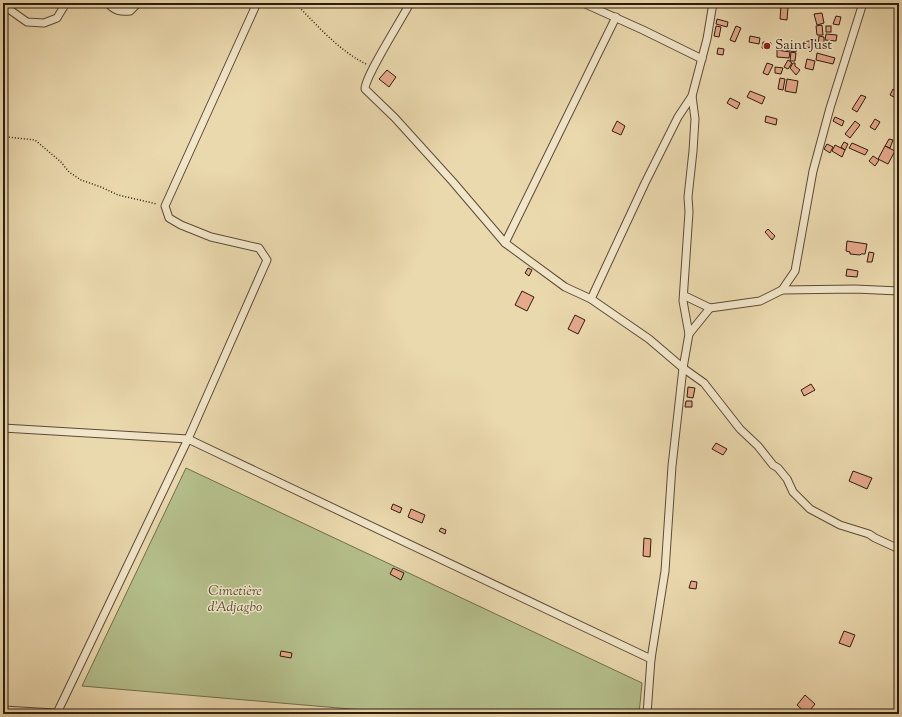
<svg xmlns="http://www.w3.org/2000/svg" width="902" height="717" font-family="'Sorts Mill Goudy',serif">
<style>
.green{fill:#b5c08c;stroke:#706e4c}
.building{fill:#e7a98c;stroke:#2b1c0d}
.lines{fill:none;stroke-linecap:round;stroke-linejoin:round}
.street-casing{stroke:#5b4b35;stroke-width:9}
.path{stroke:#2b1c0d;stroke-width:1.5;stroke-dasharray:1 2;stroke-linecap:butt}
.street{stroke:#f2e6ca;stroke-width:7}
.poi-dot{fill:#8f2418;stroke:#f2e6ca;stroke-width:1.5}
.labels{text-anchor:middle;dominant-baseline:central;stroke-width:3;stroke-linejoin:round;paint-order:stroke}
.poi-label{font-size:14px;fill:#2b1c0d;stroke:#f2e6ca;text-anchor:start}
.park-label{font-size:14px;font-style:italic;fill:#544d33;stroke:#f2e6ca}
</style>
<rect width="100%" height="100%" fill="#ebd9ae"/>
<filter id="stains"><feTurbulence type="fractalNoise" baseFrequency=".005" numOctaves="4"/><feColorMatrix values="0 0 0 0 .2 0 0 0 0 .09 0 0 0 0 .02 0 0 0 .5 -.17"/></filter>
<radialGradient id="worn" r=".72"><stop offset=".6" stop-color="#630" stop-opacity="0"/><stop offset="1" stop-color="#630" stop-opacity=".3"/></radialGradient>
<polygon class="green" points="186,468 642,683 639,714 409,714 82,686"/>
<g class="building">
<polygon points="781,6 788,7 787,20 780,19"/>
<polygon points="822,13 824,23 817,25 814,14"/>
<polygon points="836,16 841,17 839,25 833,24"/>
<polygon points="717,19 728,22 727,27 716,24"/>
<polygon points="822,25 823,35 817,35 816,26"/>
<polygon points="716,26 721,27 719,37 714,36"/>
<polygon points="736,26 741,28 735,42 730,40"/>
<rect x="826" y="26" width="5" height="6"/>
<polygon points="826,34 837,35 836,41 825,40"/>
<polygon points="750,36 760,38 759,44 749,42"/>
<polygon points="819,36 824,37 824,48 818,47"/>
<polygon points="815,39 817,45 804,49 802,43"/>
<polygon points="763,42 771,43 770,49 762,48"/>
<polygon points="786,45 797,46 796,52 785,50"/>
<polygon points="718,48 724,49 723,55 717,54"/>
<polygon points="777,50 790,52 789,58 777,57"/>
<polygon points="791,52 796,53 795,61 790,61"/>
<polygon points="817,53 835,58 833,64 816,60"/>
<polygon points="807,59 815,61 813,70 805,68"/>
<polygon points="788,60 792,63 788,69 784,67"/>
<polygon points="767,63 773,65 768,75 763,73"/>
<polygon points="793,63 795,63 795,66 800,70 796,75 790,68"/>
<polygon points="775,67 783,68 781,74 775,73"/>
<polygon points="387,70 396,77 389,87 379,79"/>
<polygon points="780,78 785,79 783,90 778,89"/>
<polygon points="787,79 798,81 796,93 785,91"/>
<polygon points="893,89 899,92 898,99 890,95"/>
<polygon points="750,91 765,97 762,104 747,97"/>
<polygon points="861,95 866,97 857,112 852,109"/>
<polygon points="730,98 740,103 737,109 727,103"/>
<polygon points="766,116 777,119 776,125 765,122"/>
<polygon points="835,117 844,121 842,126 833,121"/>
<polygon points="875,119 880,122 875,130 870,127"/>
<polygon points="617,121 625,126 621,135 612,131"/>
<polygon points="855,121 860,125 850,138 845,134"/>
<polygon points="889,139 893,140 890,148 885,146"/>
<polygon points="844,142 848,144 845,150 841,147"/>
<polygon points="852,143 868,150 865,155 849,148"/>
<polygon points="827,144 833,147 830,153 824,149"/>
<polygon points="835,145 845,150 842,157 832,151"/>
<polygon points="885,146 895,151 888,164 878,159"/>
<polygon points="873,156 879,160 875,166 869,161"/>
<polygon points="768,229 775,236 772,240 765,232"/>
<polygon points="847,241 867,244 865,254 861,254 860,255 850,254 850,252 846,251"/>
<polygon points="869,252 874,253 872,262 867,262"/>
<polygon points="528,268 532,270 529,276 525,273"/>
<polygon points="847,269 858,271 857,277 846,276"/>
<polygon points="522,291 534,297 527,311 515,305"/>
<polygon points="575,315 585,320 578,334 568,329"/>
<polygon points="811,384 815,390 804,396 801,390"/>
<polygon points="688,387 695,388 693,398 687,397"/>
<polygon points="686,401 692,401 692,407 685,407"/>
<polygon points="716,443 727,449 723,455 712,449"/>
<polygon points="853,471 872,478 867,489 849,481"/>
<polygon points="393,504 402,508 400,513 391,509"/>
<polygon points="411,509 425,515 422,523 408,517"/>
<polygon points="441,528 446,530 445,534 439,531"/>
<polygon points="644,538 651,539 650,557 643,556"/>
<polygon points="393,568 404,573 401,580 390,574"/>
<polygon points="691,581 697,582 696,589 689,588"/>
<polygon points="844,631 855,635 850,647 839,643"/>
<polygon points="281,651 292,653 291,658 280,656"/>
<polygon points="805,695 815,704 807,714 797,705"/>
</g>
<g class="lines">
<g class="street-casing">
<g id="street">
<path d="M108,3C114,11 121,12 130,11L138,3"/>
<path d="M410,3C402,19 365,76 365,89L395,118L453,182L505,243L565,287L591,299L649,339L683,368L704,383L740,429L758,446L773,465L778,468L787,479L793,492L810,509L840,525L869,534L875,538L899,549"/>
<polyline points="583,3 643,30 702,59"/>
<polyline points="3,5 27,22 44,23 57,18 66,3"/>
<polyline points="505,243 616,17"/>
<polyline points="782,290 795,271 813,171 830,108 863,3"/>
<polyline points="685,296 710,308 760,301 782,290 855,289 899,291"/>
<polyline points="591,299 645,183 678,117 692,96 707,39 713,3"/>
<polyline points="689,334 710,308"/>
<polyline points="3,428 188,439 651,659"/>
<polyline points="3,710 73,714"/>
<polyline points="57,713 188,439 267,260 259,248 211,237 181,225 169,218 165,206 257,3"/>
<polyline points="647,714 651,659 665,571 672,466 683,368 689,334 683,301 689,212 688,197 693,151 695,119 692,96"/>
</g>
</g>
<g class="path">
<path d="M295,3C317,25 338,50 366,64"/>
<polyline points="3,138 7,137 35,140 61,162 69,172 81,180 101,187 118,195 157,204"/>
</g>
<use href="#street" class="street"/>
</g>
<circle class="poi-dot" cx="767" cy="46" r="4"/>
<g class="labels">
<g class="poi-label">
<text x="775" y="46">Saint Just</text>
</g>
<g class="park-label">
<text x="235" y="592">Cimetière<tspan x="235" dy="16">d'Adjagbo</tspan></text>
</g>
</g>
<rect width="902" height="717" fill="none" stroke="#ebd9ae" stroke-width="16"/>
<rect x="4" y="4" width="894" height="709" fill="none" stroke="#2b1c0d" stroke-width="2"/>
<rect x="8" y="8" width="886" height="701" fill="none" stroke="#2b1c0d"/>
<rect width="100%" height="100%" filter="url(#stains)"/>
<rect width="100%" height="100%" fill="url(#worn)"/>
</svg>
